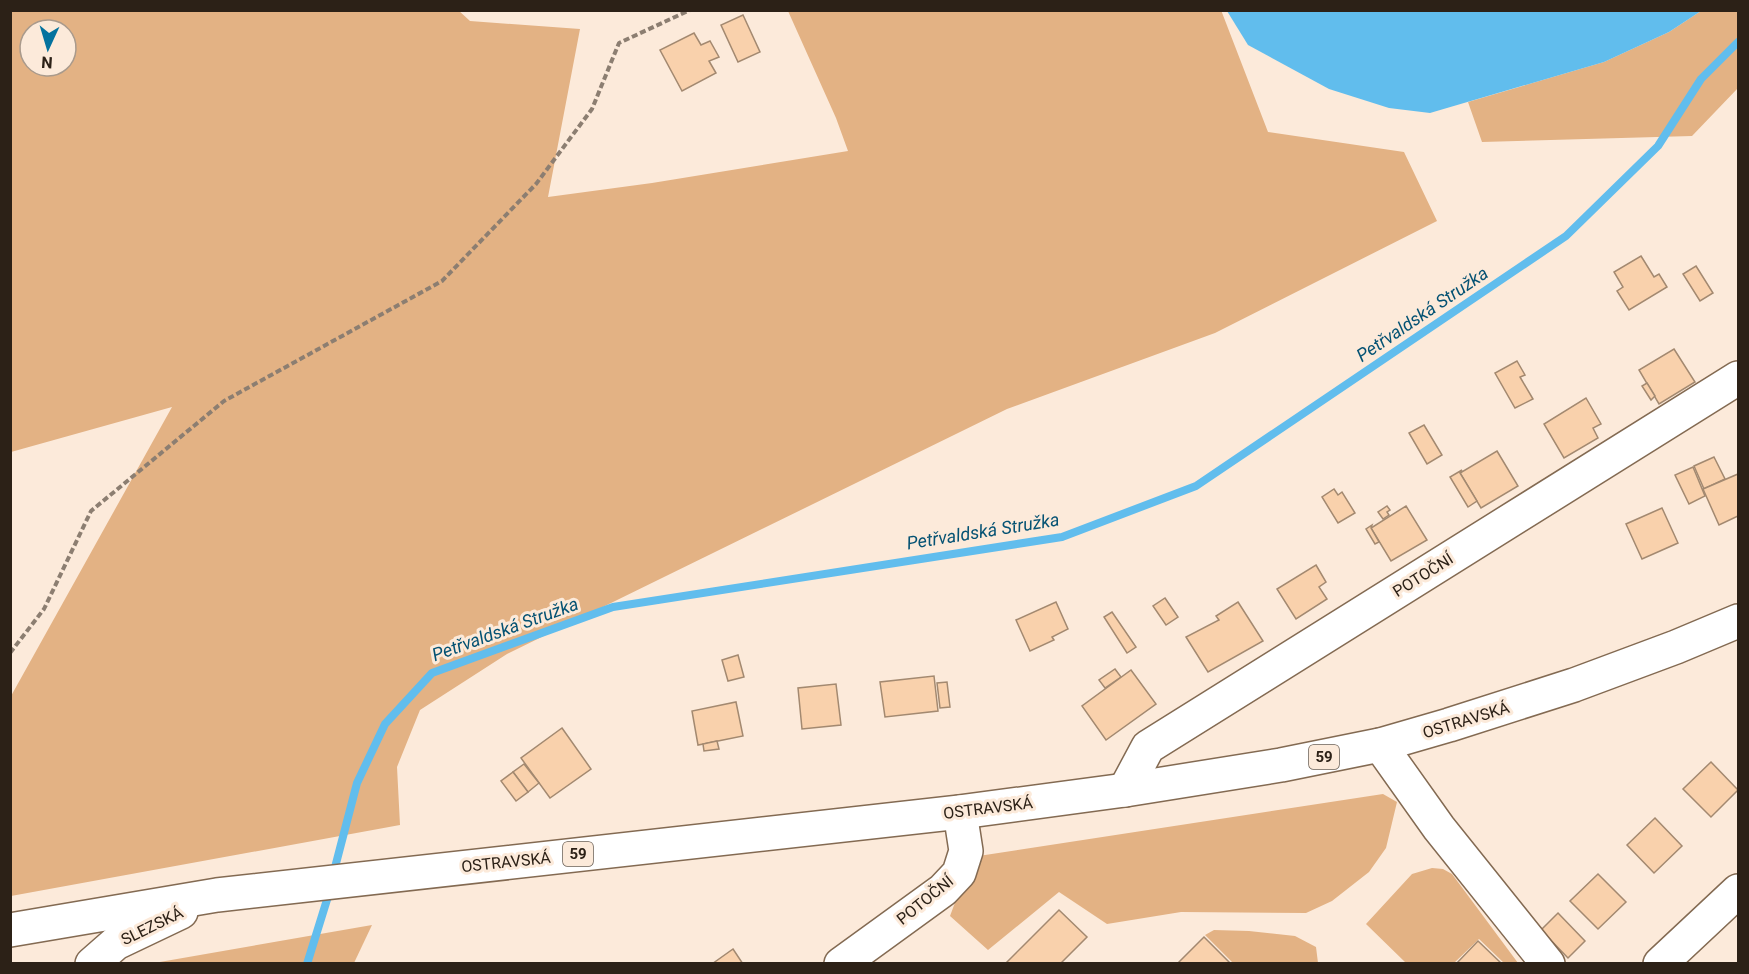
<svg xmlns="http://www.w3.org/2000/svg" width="1749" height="974" font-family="Roboto,sans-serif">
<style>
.green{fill:#e3b284;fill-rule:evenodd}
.water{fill:#61bded}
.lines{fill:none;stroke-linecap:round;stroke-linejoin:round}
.stream{stroke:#61bded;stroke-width:8}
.building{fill:#f9d1ac;stroke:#a38970;stroke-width:1.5}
.minor-casing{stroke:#836a52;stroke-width:36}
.major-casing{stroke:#836a52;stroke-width:36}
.path{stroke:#8c7e71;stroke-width:4;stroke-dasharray:6 3;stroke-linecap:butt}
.minor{stroke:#fff;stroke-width:33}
.major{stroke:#fff;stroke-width:33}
.labels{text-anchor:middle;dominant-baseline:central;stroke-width:6;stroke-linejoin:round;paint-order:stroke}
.shield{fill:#fceada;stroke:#6a5d52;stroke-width:1.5}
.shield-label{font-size:15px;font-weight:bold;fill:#2c2117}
.street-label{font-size:16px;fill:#2c2117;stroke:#fceada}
.water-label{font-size:18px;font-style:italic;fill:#055273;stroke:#fceada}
</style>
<rect width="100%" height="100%" fill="#fceada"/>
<g class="green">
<path d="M458,10L470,21L580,29L548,197L652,183L848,151L836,118L788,11L1221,10L1268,132L1404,152L1437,221L1215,333L1007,409L507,654L420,710L397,767L400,825L11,896V696L172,407L11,452V11ZM30,30H66V66H30Z"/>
<polygon points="1701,11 1738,11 1738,88 1692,136 1482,142 1468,102 1604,62 1669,32"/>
<polygon points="1383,794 1397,802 1386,848 1369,872 1332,901 1306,913 1181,912 1107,924 1059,892 988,950 950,916 972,857"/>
<polygon points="1432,868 1443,869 1452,874 1518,963 1504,963 1479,939 1454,963 1406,963 1366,924 1412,874"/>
<polygon points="372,925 354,963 154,963"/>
<polygon points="1214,930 1249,931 1295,936 1316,947 1318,963 1233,963 1205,935"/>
</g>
<polygon class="water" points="1227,11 1227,10 1701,11 1669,32 1604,62 1430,113 1389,108 1329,89 1248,45"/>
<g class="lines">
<g class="stream">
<polyline points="333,875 357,783 385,724 432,673 613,607 1062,537 1196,486 1566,236 1658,146 1701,79 1738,42"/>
<polyline points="307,964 330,890"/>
</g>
</g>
<g class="building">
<polygon points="743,15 760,52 738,62 721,25"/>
<polygon points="694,33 701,45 710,41 719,57 709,61 716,73 682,91 660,50"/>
<polygon points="1641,256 1654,277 1659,274 1667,287 1629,310 1617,291 1623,287 1614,272"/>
<polygon points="1696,266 1713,293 1700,301 1683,274"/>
<polygon points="1674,349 1695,382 1659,404 1639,370"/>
<polygon points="1517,361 1525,375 1520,377 1533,399 1515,408 1495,373"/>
<polygon points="1647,383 1655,396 1651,400 1642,386"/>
<polygon points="1586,398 1601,424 1593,428 1598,438 1564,458 1544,424"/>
<polygon points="1424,425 1442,455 1427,464 1409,433"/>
<polygon points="1497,451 1518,486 1481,508 1460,473"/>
<polygon points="1714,457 1725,479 1704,489 1694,466"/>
<polygon points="1693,467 1705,496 1689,504 1675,475"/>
<polygon points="1462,470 1460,473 1477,501 1468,507 1450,477"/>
<polygon points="1738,474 1738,516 1719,525 1703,489"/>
<polygon points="1334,489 1338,495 1342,492 1355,513 1338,523 1322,497"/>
<polygon points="1387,506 1390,510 1387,512 1389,515 1383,519 1378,512"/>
<polygon points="1406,506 1427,540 1391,561 1371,528"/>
<polygon points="1662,508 1678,543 1642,559 1626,524"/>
<polygon points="1372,525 1371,528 1379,542 1375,544 1366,529"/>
<polygon points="1316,565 1326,582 1319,587 1327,599 1296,619 1277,589"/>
<polygon points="1165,598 1178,617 1166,625 1153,606"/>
<polygon points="1056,602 1068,629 1052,637 1054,640 1030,651 1016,620"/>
<polygon points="1238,602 1263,641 1208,672 1186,637 1219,620 1216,616"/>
<polygon points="1112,612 1136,647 1127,653 1104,617"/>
<polygon points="738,655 744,677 728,681 722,660"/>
<polygon points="1115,669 1121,677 1105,688 1099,680"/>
<polygon points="1131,670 1156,704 1106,740 1082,706"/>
<polygon points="934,676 938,711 885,717 880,682"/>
<polygon points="947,682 950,707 940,708 937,683"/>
<polygon points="836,684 841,725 802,729 798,688"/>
<polygon points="736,702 743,736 698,745 692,711"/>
<polygon points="562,728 591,769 550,798 521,758"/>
<polygon points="717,741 719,749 704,751 703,744"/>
<polygon points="1711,762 1738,790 1711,817 1683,789"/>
<polygon points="524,764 539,783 528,792 513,772"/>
<polygon points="513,772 528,792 516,801 501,781"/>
<polygon points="1655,818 1682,846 1654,873 1627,845"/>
<polygon points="1598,874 1626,902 1598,929 1570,901"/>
<polygon points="1059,910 1087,937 1060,964 1005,964"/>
<polygon points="1558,913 1585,941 1568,958 1541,930"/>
<polygon points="1204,937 1231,964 1177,964"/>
<polygon points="1478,941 1502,964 1456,964"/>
<polygon points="733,949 743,964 712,964"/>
</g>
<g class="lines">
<g class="minor-casing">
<g id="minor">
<polyline points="1380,745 1439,828 1548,964"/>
<polyline points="1125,790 1148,747 1738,378"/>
<polyline points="841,964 943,890 959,873 966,851 960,812"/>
<polyline points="1660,964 1738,891"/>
</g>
</g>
<g class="major-casing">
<g id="major">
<polyline points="10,930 217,895 960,812 1125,790 1281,765 1380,745 1449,725 1574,685 1676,647 1738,621"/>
<polyline points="92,964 116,943 181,912"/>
</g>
</g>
<polyline class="path" points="10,653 44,609 91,511 224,401 442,281 536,184 592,109 619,43 690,10"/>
<use href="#minor" class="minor"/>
<use href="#major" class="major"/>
</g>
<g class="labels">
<g class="shield">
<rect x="1309" y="745" width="30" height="24" rx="4.5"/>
<rect x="563" y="842" width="30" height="24" rx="4.5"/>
</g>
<g class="shield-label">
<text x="1324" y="757">59</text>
<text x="578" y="854">59</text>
</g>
<g class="street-label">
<text transform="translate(1423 575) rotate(-32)">POTOČNÍ</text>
<text transform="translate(1466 720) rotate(-17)">OSTRAVSKÁ</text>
<text transform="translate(988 808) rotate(-7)">OSTRAVSKÁ</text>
<text transform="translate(506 862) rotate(-6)">OSTRAVSKÁ</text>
<text transform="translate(925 900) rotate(-39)">POTOČNÍ</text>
<text transform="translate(152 926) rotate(-26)">SLEZSKÁ</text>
</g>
<g class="water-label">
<text transform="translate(1422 314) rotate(-34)">Petřvaldská Stružka</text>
<text transform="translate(983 531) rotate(-9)">Petřvaldská Stružka</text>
<text transform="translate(505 629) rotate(-20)">Petřvaldská Stružka</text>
</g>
</g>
<rect width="1749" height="974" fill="none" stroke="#2c2117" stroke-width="24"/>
<g transform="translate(48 48) rotate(184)"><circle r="28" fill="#fceada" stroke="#a99a8c" stroke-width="1.5"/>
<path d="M0-4.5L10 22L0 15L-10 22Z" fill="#04729e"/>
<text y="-9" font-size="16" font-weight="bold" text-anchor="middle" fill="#2c2117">N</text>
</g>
</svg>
